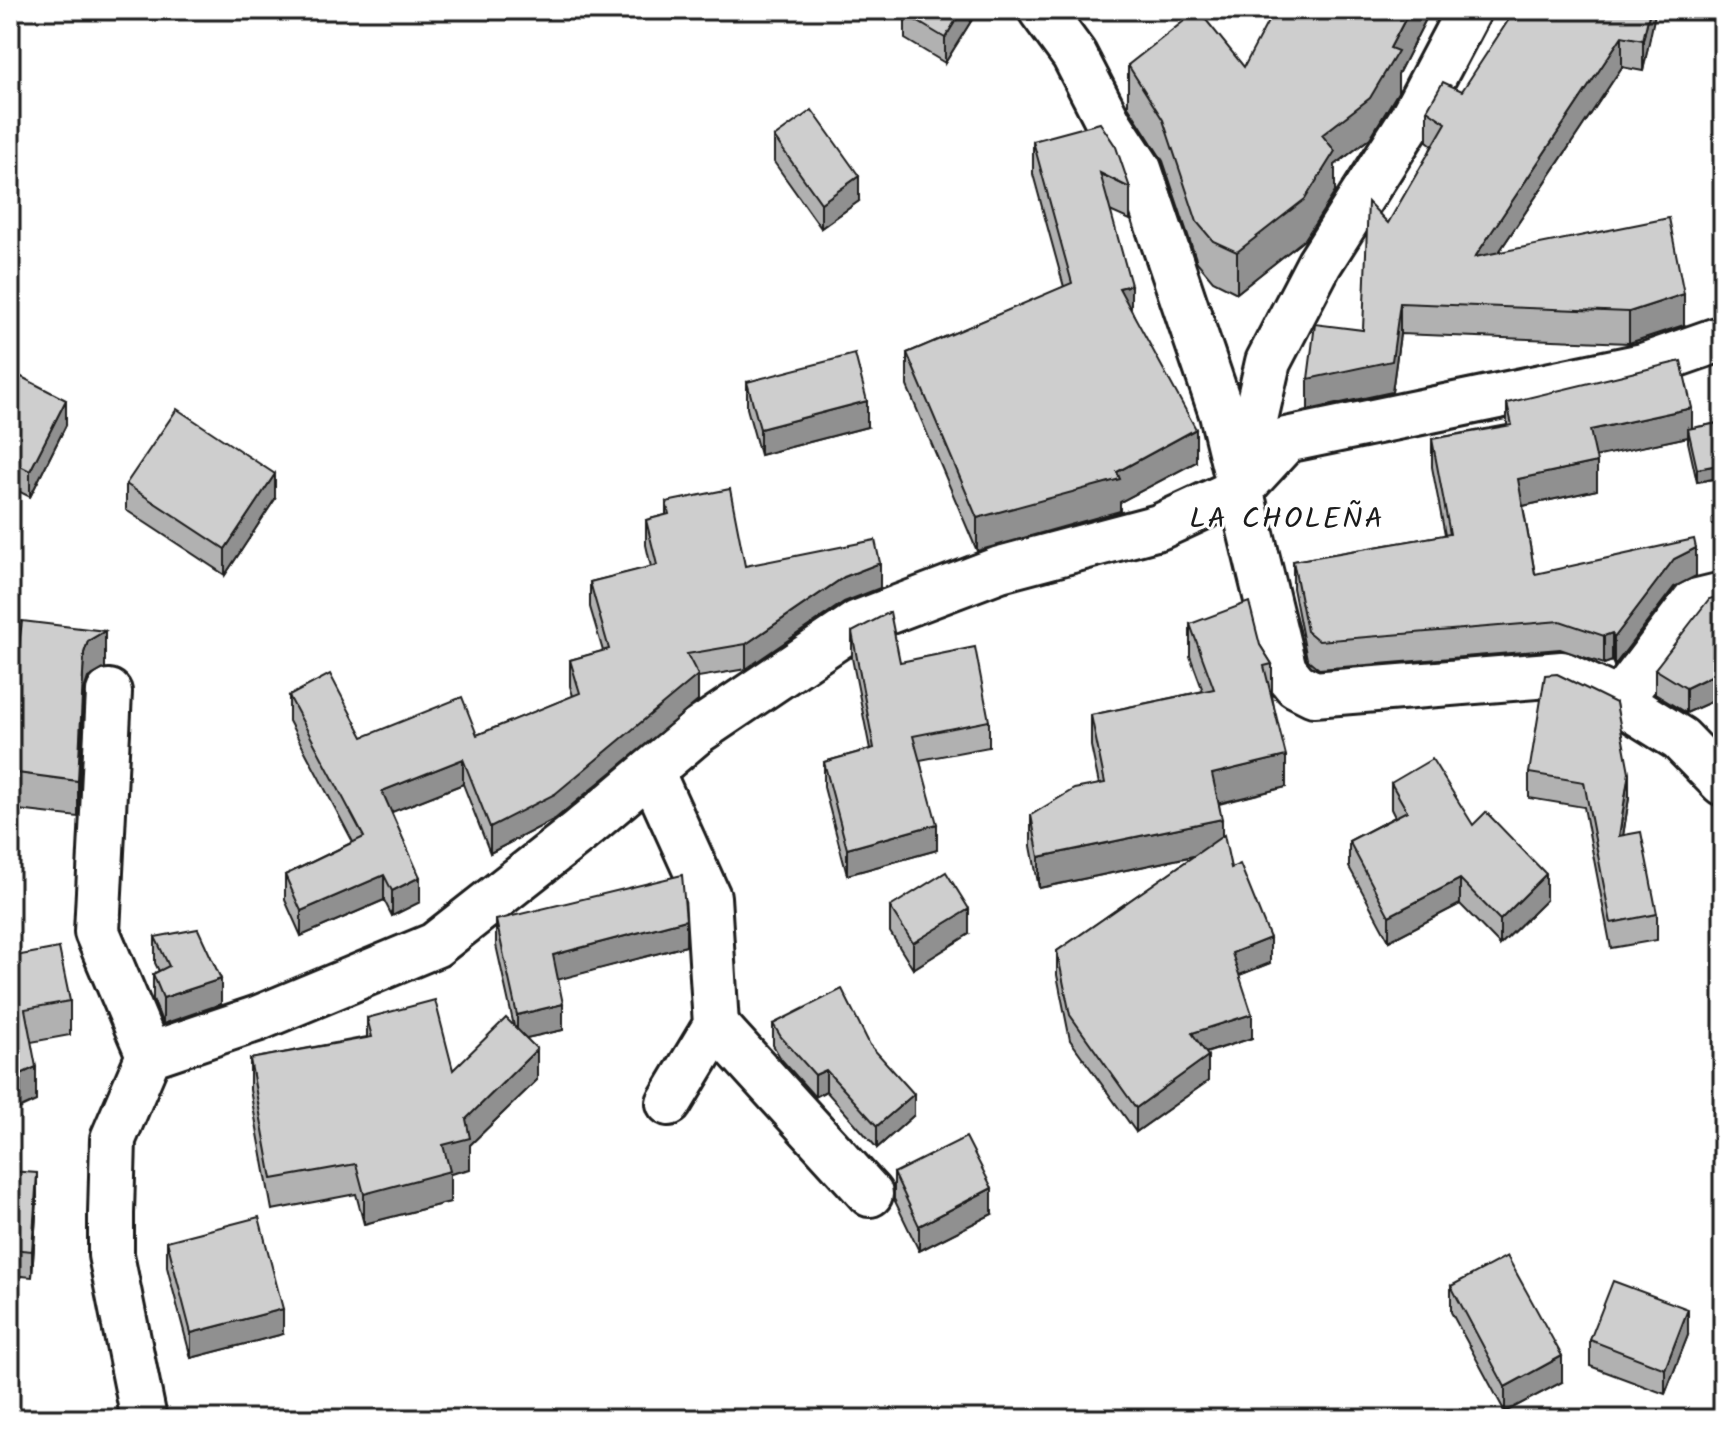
<svg xmlns="http://www.w3.org/2000/svg" width="1733" height="1429" font-family="Kalam,sans-serif">
<style>
.lines{fill:none;stroke-linecap:round;stroke-linejoin:round}
.minor-casing{stroke:#1c1c1c;stroke-width:50}
.minor{stroke:#fff;stroke-width:44}
.wall{fill:#b1b1b1;stroke:#1c1c1c;stroke-width:2}
.shaded-wall{fill:#909090;stroke:#1c1c1c;stroke-width:2}
.building{fill:#cecece;stroke:#1c1c1c;stroke-width:2}
.labels{text-anchor:middle;dominant-baseline:central;stroke-width:6;stroke-linejoin:round;paint-order:stroke}
.quarter-label{font-size:30px;letter-spacing:2px;fill:#1c1c1c;stroke:#fff}
</style>
<rect width="100%" height="100%" fill="#fff"/>
<filter id="ink" filterUnits="userSpaceOnUse"><feTurbulence type="fractalNoise" baseFrequency=".0125" numOctaves="2"/><feDisplacementMap in="SourceGraphic" scale="16" xChannelSelector="R" yChannelSelector="G"/><feConvolveMatrix kernelMatrix="1 2 1 2 8 2 1 2 1" color-interpolation-filters="sRGB"/></filter>
<g filter="url(#ink)">
<g class="lines">
<g class="minor-casing">
<g id="minor">
<polyline points="1041,10 1074,55 1110,125 1139,169 1222,414 1284,670 1296,685 1314,694 1562,674 1619,701 1680,739 1723,783"/>
<polyline points="1240,490 1286,440 1643,366 1723,338"/>
<polyline points="109,692 97,932 149,1055"/>
<polyline points="1619,701 1694,602 1723,595"/>
<polyline points="651,771 708,897 716,1025 669,1103"/>
<polyline points="716,1025 870,1194"/>
<polyline points="144,1419 111,1255 111,1214 113,1139 149,1055 259,1018 435,945 580,831 698,731 858,623 1000,569 1159,527 1239,490 1268,362 1319,264 1412,118 1469,10"/>
</g>
</g>
<use href="#minor" class="minor"/>
</g>
<g class="wall">
<polygon points="908,10 978,10 945,63 905,39 905,14"/>
<polygon points="1429,10 1429,13 1398,74 1398,92 1370,138 1335,165 1335,192 1305,239 1237,293 1213,281 1197,262 1163,161 1128,106 1128,65 1244,67"/>
<polygon points="1655,10 1643,71 1622,67 1499,252 1684,325 1629,343 1400,334 1392,392 1308,410 1363,330 1432,145 1427,141 1427,110 1462,91 1560,18"/>
<polygon points="774,137 859,201 821,228 774,162"/>
<polygon points="1033,141 1130,188 1130,220 1110,211 1131,309 1196,462 1120,502 1120,511 977,551 907,386 907,353 1064,287 1033,174"/>
<polygon points="10,371 66,425 30,497 10,487"/>
<polygon points="747,382 867,427 760,455 747,408"/>
<polygon points="1507,403 1692,428 1723,422 1723,477 1697,482 1688,442 1688,437 1596,456 1597,490 1523,506 1535,574 1696,576 1674,587 1614,666 1612,661 1604,664 1560,649 1319,669 1307,659 1293,588 1293,561 1445,535 1432,467 1432,439 1507,425"/>
<polygon points="126,484 275,499 225,575 126,510"/>
<polygon points="666,502 745,566 880,588 844,602 746,669 698,677 698,701 555,819 490,853 463,784 391,812 420,902 392,916 384,900 301,936 285,900 285,875 353,842 289,721 289,696 363,737 477,735 573,696 570,686 570,660 603,651 590,607 590,582 651,567 646,545 646,520 666,515"/>
<polygon points="1723,595 1723,735 1713,701 1686,713 1655,694 1655,669"/>
<polygon points="1190,624 1260,645 1272,664 1272,695 1286,787 1219,804 1222,837 1231,868 1270,963 1239,975 1252,1038 1206,1053 1208,1081 1136,1132 1070,1040 1057,975 1057,951 1194,856 1039,888 1031,846 1031,815 1099,784 1091,746 1091,715 1203,691 1190,656"/>
<polygon points="852,632 900,662 989,721 989,747 920,760 937,850 847,875 824,787 824,762 870,749 852,658"/>
<polygon points="105,668 88,678 84,690 78,817 10,809 10,718"/>
<polygon points="1616,703 1629,798 1623,835 1657,914 1657,940 1611,948 1584,807 1529,798 1529,773"/>
<polygon points="1391,783 1473,825 1546,900 1500,945 1460,904 1389,941 1349,867 1349,841 1395,817 1391,809"/>
<polygon points="1723,875 1723,895 1720,889 1720,876"/>
<polygon points="890,907 969,934 913,969 890,932"/>
<polygon points="496,920 686,946 558,979 563,1030 526,1038 537,1080 470,1145 470,1169 450,1174 450,1202 364,1224 356,1194 272,1210 250,1090 250,1059 367,1037 367,1018 453,1070 514,1026 496,945"/>
<polygon points="155,937 221,1004 163,1024 153,999 153,974 159,971 155,963"/>
<polygon points="10,957 70,1001 70,1035 31,1042 36,1101"/>
<polygon points="773,1024 870,1045 914,1115 877,1148 826,1091 815,1097 781,1059 773,1045"/>
<polygon points="10,1171 37,1199 32,1277 10,1275"/>
<polygon points="894,1173 992,1214 919,1251 894,1199"/>
<polygon points="167,1241 283,1334 191,1358 167,1267"/>
<polygon points="1451,1286 1562,1382 1505,1412 1451,1312"/>
<polygon points="1688,1335 1665,1394 1590,1366 1590,1340"/>
</g>
<g class="shaded-wall">
<polygon points="962,10 978,10 945,63 945,38"/>
<polygon points="1410,10 1429,10 1429,13 1398,74 1398,92 1370,138 1335,165 1335,192 1305,239 1237,293 1237,252 1322,135 1390,48"/>
<polygon points="1650,10 1655,10 1655,14 1643,71 1643,40"/>
<polygon points="1622,36 1622,67 1475,288 1475,257"/>
<polygon points="859,176 859,201 821,228 821,203"/>
<polygon points="1131,285 1131,317 1119,288"/>
<polygon points="1684,294 1684,325 1629,343 1629,312"/>
<polygon points="1400,303 1400,334 1392,392 1308,410 1308,379"/>
<polygon points="66,400 66,425 30,497 30,471"/>
<polygon points="867,401 867,427 760,455 760,429"/>
<polygon points="1692,408 1692,436 1688,429 1688,437 1590,458 1590,430"/>
<polygon points="1196,429 1196,462 1120,502 1120,511 977,551 977,518 1117,472"/>
<polygon points="1597,462 1597,490 1518,507 1518,479"/>
<polygon points="1723,464 1723,477 1697,482 1697,469"/>
<polygon points="275,474 275,499 225,575 225,549"/>
<polygon points="1696,548 1696,576 1674,587 1614,666 1614,638 1674,559"/>
<polygon points="880,563 880,588 844,602 746,669 746,644 844,577"/>
<polygon points="105,631 105,668 88,678 84,690 78,817 78,781 84,653 88,641"/>
<polygon points="1612,633 1612,661 1604,664 1604,636"/>
<polygon points="698,675 698,701 555,819 490,853 490,827"/>
<polygon points="1713,675 1713,701 1686,713 1686,688"/>
<polygon points="1286,756 1286,787 1212,805 1212,774"/>
<polygon points="463,759 463,784 382,816 382,791"/>
<polygon points="1629,772 1629,798 1619,862 1619,836"/>
<polygon points="1222,819 1222,850 1039,888 1039,857"/>
<polygon points="937,824 937,850 847,875 847,849"/>
<polygon points="1546,874 1546,900 1500,945 1500,920"/>
<polygon points="384,875 384,900 301,936 301,911"/>
<polygon points="420,877 420,902 392,916 392,891"/>
<polygon points="1460,879 1460,904 1389,941 1389,916"/>
<polygon points="969,909 969,934 913,969 913,943"/>
<polygon points="686,920 686,946 553,981 553,955"/>
<polygon points="1270,938 1270,963 1232,978 1232,953"/>
<polygon points="221,979 221,1004 163,1024 163,998"/>
<polygon points="563,1004 563,1030 517,1040 517,1015"/>
<polygon points="1252,1014 1252,1038 1192,1057 1192,1033"/>
<polygon points="537,1049 537,1080 470,1145 470,1169 450,1174 450,1202 364,1224 364,1194 443,1145 466,1119"/>
<polygon points="1208,1056 1208,1081 1136,1132 1136,1108"/>
<polygon points="36,1067 36,1101 10,1113 10,1079"/>
<polygon points="826,1070 826,1091 815,1097 815,1075"/>
<polygon points="914,1094 914,1115 877,1148 877,1126"/>
<polygon points="37,1173 37,1199 32,1277 32,1251"/>
<polygon points="992,1188 992,1214 919,1251 919,1226"/>
<polygon points="283,1309 283,1334 191,1358 191,1333"/>
<polygon points="1688,1309 1688,1335 1665,1394 1665,1369"/>
<polygon points="1562,1356 1562,1382 1505,1412 1505,1387"/>
</g>
<g class="building">
<polygon points="908,10 962,10 945,38 905,14"/>
<polygon points="1198,10 1244,67 1274,10 1410,10 1390,48 1398,51 1370,98 1322,135 1335,151 1305,199 1237,252 1213,241 1197,222 1163,120 1128,65"/>
<polygon points="1515,10 1548,10 1560,18 1562,10 1650,10 1643,40 1622,36 1475,257 1669,218 1684,294 1629,312 1400,303 1392,361 1308,379 1315,324 1363,330 1368,202 1388,223 1446,123 1427,110 1443,82 1462,91"/>
<polygon points="812,110 859,176 821,203 774,137"/>
<polygon points="1100,123 1116,147 1130,188 1100,173 1131,285 1119,288 1196,429 1117,472 1120,479 977,518 907,353 1072,283 1033,141"/>
<polygon points="855,354 867,401 760,429 747,382"/>
<polygon points="1681,361 1692,408 1590,430 1597,462 1518,479 1535,574 1694,539 1696,548 1674,559 1614,638 1612,633 1604,636 1560,621 1319,641 1307,631 1293,561 1450,534 1432,439 1512,425 1507,403"/>
<polygon points="10,371 66,400 30,471 10,461"/>
<polygon points="177,409 275,474 225,549 126,484"/>
<polygon points="1723,422 1723,464 1697,469 1688,429"/>
<polygon points="730,489 745,566 875,540 880,563 844,577 746,644 687,654 698,675 555,794 490,827 463,759 382,791 420,877 392,891 384,875 301,911 285,875 364,837 289,696 330,674 363,737 462,697 477,735 580,693 570,660 609,649 590,582 657,565 646,520 669,514 666,502"/>
<polygon points="1723,595 1723,709 1713,675 1686,688 1655,669 1709,599"/>
<polygon points="1249,602 1260,645 1272,664 1264,666 1286,756 1212,774 1222,819 1039,857 1031,815 1074,789 1105,783 1091,715 1214,689 1190,624"/>
<polygon points="890,612 900,662 975,647 989,721 913,736 937,824 847,849 824,762 874,748 852,632"/>
<polygon points="22,621 105,631 88,641 84,653 78,781 10,772 10,718"/>
<polygon points="1557,674 1616,703 1629,772 1619,836 1641,832 1657,914 1611,923 1584,782 1529,773 1545,675"/>
<polygon points="1432,759 1473,825 1486,812 1546,874 1500,920 1460,879 1389,916 1349,841 1407,811 1391,783"/>
<polygon points="1224,835 1231,868 1240,864 1270,938 1232,953 1252,1014 1192,1033 1208,1056 1136,1108 1070,1015 1057,951"/>
<polygon points="946,872 969,909 913,943 890,907"/>
<polygon points="682,875 686,920 553,955 563,1004 517,1015 496,920"/>
<polygon points="198,929 221,979 163,998 153,974 169,966 155,937"/>
<polygon points="59,948 70,1001 25,1009 36,1067 10,1079 10,957"/>
<polygon points="842,989 870,1045 914,1094 877,1126 826,1070 815,1075 781,1037 773,1024"/>
<polygon points="435,1000 453,1070 506,1018 537,1049 466,1119 470,1138 443,1145 450,1171 364,1194 356,1164 272,1179 250,1059 372,1037 367,1018"/>
<polygon points="966,1137 992,1188 919,1226 894,1173"/>
<polygon points="10,1171 37,1173 32,1251 10,1249"/>
<polygon points="259,1217 283,1309 191,1333 167,1241"/>
<polygon points="1507,1256 1562,1356 1505,1387 1451,1286"/>
<polygon points="1613,1281 1688,1309 1665,1369 1590,1340"/>
</g>
</g>
<g class="labels">
<g class="quarter-label">
<text x="1287" y="520">LA CHOLEÑA</text>
</g>
</g>
<rect width="1733" height="1429" fill="none" stroke="#fff" stroke-width="40"/>
<rect x="20" y="20" width="1693" height="1389" fill="none" stroke="#1c1c1c" stroke-width="3" filter="url(#ink)"/>
</svg>
